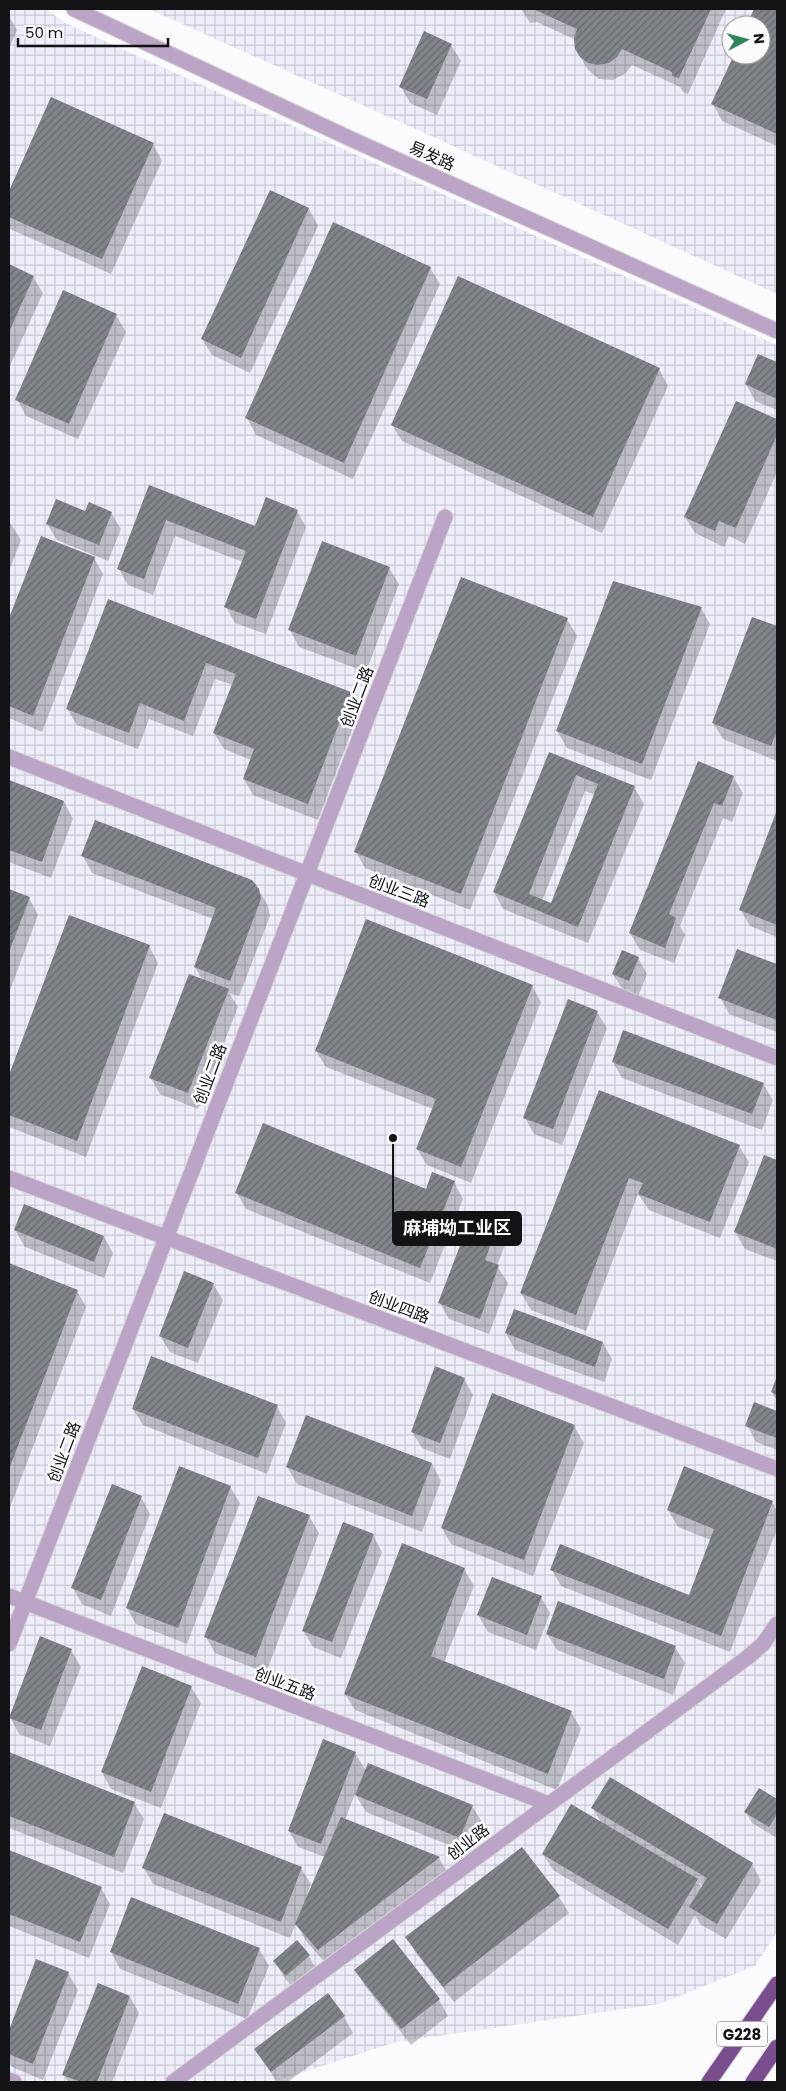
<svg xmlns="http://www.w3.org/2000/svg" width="786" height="2091" font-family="Poppins,'Noto Sans SC',sans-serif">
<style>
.industrial{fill:url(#industrial-grid);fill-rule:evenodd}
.shadow{fill:#0003;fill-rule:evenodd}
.building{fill:url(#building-hatch);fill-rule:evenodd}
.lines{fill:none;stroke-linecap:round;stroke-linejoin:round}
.minor-casing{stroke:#d6d6d9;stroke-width:17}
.trunk-casing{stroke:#d6d6d9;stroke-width:17}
.minor{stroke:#bba4c6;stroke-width:15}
.trunk{stroke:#794d8e;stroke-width:15}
.labels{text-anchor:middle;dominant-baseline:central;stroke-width:5;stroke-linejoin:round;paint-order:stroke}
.shield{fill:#fbfbfe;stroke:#59595b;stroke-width:1}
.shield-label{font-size:15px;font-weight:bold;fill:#131315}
.street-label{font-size:16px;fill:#131315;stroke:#fbfbfe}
.leader{fill:none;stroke:#131315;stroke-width:2}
.callout-dot{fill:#131315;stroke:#fbfbfe;stroke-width:2}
.callout{fill:#131315;stroke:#131315;stroke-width:2}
.callout-label{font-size:18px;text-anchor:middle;font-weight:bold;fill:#fff}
</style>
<defs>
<pattern id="industrial-grid" width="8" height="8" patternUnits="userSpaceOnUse" patternTransform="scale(1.25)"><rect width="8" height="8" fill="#eeedfa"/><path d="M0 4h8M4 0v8" fill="none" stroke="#cbcad5"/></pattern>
<pattern id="building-hatch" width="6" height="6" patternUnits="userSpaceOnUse" patternTransform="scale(1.25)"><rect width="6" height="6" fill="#818488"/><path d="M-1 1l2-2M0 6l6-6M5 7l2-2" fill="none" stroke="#686b6e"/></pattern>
</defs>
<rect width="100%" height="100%" fill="#fbfbfe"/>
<g class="industrial">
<polygon points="9,9 46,9 65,23 777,345 777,1932 755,1966 659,2004 396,2042 273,2082 9,2082"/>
<path d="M149,9H777V294L420,131ZM731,25H761V55H731Z"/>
</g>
<g class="shadow">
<polygon points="521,9 726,9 688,94 683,92 680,87 632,65 626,73 613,80 599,79 588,70 578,53 576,40 537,22 530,23"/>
<polygon points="756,9 777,9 777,146 722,121 713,104 735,55 761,55 761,25 749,25"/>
<polygon points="9,16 17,30 9,49"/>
<polygon points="451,45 461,61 437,115 410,103 401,87"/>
<polygon points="52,99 153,144 162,161 111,274 10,229 9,226 9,194"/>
<polygon points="270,191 309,209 318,226 250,373 212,355 202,339"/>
<polygon points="9,265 33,277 43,293 9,368"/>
<polygon points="430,268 440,284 353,479 256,435 247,418"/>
<polygon points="116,315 126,332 78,439 26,416 17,399"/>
<polygon points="759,355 777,363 777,410 755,401 746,384"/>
<polygon points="659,369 668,386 602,533 402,441 392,425"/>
<polygon points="737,402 777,421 777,472 745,544 729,536 724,547 695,533 685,517"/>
<polygon points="150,487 256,527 297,511 306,527 266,634 235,623 226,607 243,562 175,536 153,595 128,585 119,569"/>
<polygon points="111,513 121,529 108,561 57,540 47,524"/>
<polygon points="9,523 11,524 21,540 9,571"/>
<polygon points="41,537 94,558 103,574 42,732 9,718 9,622"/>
<polygon points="389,568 399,584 366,672 299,647 290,630"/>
<polygon points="109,600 350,693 360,709 318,820 253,795 244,779 251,760 224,749 214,733 233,685 215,679 193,736 149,719 138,749 77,725 67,709"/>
<polygon points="701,608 710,624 651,780 567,748 557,731"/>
<polygon points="753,618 777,628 777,761 723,739 713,723"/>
<polygon points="567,619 577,636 470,910 365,868 356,852"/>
<path d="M549,753L634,787L644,804L588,943L503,909L494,892ZM585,791L595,795L552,904L542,901Z"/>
<polygon points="698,763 733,777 743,793 732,822 723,818 680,926 685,935 674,963 640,950 630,933"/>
<polygon points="9,781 64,802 73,819 51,878 9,862"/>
<polygon points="777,813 777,937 750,926 740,909"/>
<polygon points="83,856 258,889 268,906 270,916 239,996 229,993 238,1007 198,1109 160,1094 150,1077 203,981 195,967 213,919 92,873"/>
<polygon points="9,891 29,898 38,915 9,993"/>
<polygon points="69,916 149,946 158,963 86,1157 9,1127 9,1079"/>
<polygon points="737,950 777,965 777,1032 729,1014 720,997"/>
<polygon points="638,958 647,974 638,997 623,990 613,974"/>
<polygon points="532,986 541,1002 471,1183 427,1165 417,1149 433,1109 326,1067 316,1051"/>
<polygon points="597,1012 607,1028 562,1145 534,1134 525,1118"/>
<polygon points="613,1062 763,1084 773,1100 762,1130 622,1078"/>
<polygon points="599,1091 739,1146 749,1162 720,1238 649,1210 638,1194 586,1331 531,1310 521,1293"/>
<polygon points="765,1157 777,1161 777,1261 745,1249 735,1232"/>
<polygon points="454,1182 463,1199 430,1283 246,1209 237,1193 427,1190"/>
<polygon points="498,1223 507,1239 497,1266 508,1283 489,1334 449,1319 440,1303"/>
<polygon points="15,1230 104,1237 113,1253 104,1278 25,1247"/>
<polygon points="9,1265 77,1291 86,1307 9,1510"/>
<polygon points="213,1284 223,1300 198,1363 170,1352 160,1336"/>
<polygon points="506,1333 603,1343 612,1359 604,1382 515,1350"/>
<polygon points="464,1379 473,1395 450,1459 422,1448 412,1432"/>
<polygon points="777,1379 777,1401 772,1392"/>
<polygon points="755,1404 777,1412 777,1450 756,1442 747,1425"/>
<polygon points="277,1406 286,1423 267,1474 143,1425 133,1409"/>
<polygon points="307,1416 432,1464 441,1481 422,1532 297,1484 287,1467"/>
<polygon points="574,1426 584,1443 533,1576 451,1544 442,1528"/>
<polygon points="230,1487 240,1503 187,1644 136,1624 127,1608"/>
<polygon points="141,1497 150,1514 111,1616 82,1604 73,1588"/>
<polygon points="772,1502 777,1511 777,1529 730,1652 561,1586 552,1570 690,1596 711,1540 678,1527 668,1510"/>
<polygon points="309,1516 319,1533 266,1673 215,1653 206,1637"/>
<polygon points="373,1535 382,1552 341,1658 313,1647 303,1630"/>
<polygon points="464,1569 474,1586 444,1662 571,1712 581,1729 557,1790 355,1710 345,1694"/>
<polygon points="541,1597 550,1613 536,1650 488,1632 478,1615"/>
<polygon points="547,1634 675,1647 685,1663 673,1695 557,1650"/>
<polygon points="40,1638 71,1650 81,1667 50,1746 19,1734 10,1717"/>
<polygon points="191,1687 201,1703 161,1808 111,1789 102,1772"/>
<polygon points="355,1753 366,1771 472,1806 482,1822 469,1853 366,1812 355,1794 345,1820 439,1858 448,1874 328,1966 306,1941 296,1923 290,1938 153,1884 144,1868 301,1868 311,1884 308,1892 310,1893 325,1857 298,1847 289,1831"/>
<polygon points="9,1754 134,1803 144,1819 123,1873 9,1828"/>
<polygon points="759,1790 777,1801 777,1834 775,1837 752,1823 746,1812"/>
<path d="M593,1808L752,1864L761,1881L726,1939L700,1924L695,1915L678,1945L553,1870L543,1854L602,1824ZM698,1882L704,1886L702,1889Z"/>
<polygon points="522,1848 559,1897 569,1913 454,2002 416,1953 407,1937"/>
<polygon points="9,1852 101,1888 110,1904 89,1958 9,1926"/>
<polygon points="297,1942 309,1956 318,1973 296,1992 284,1977 274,1961"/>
<polygon points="259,1949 269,1966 247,2019 120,1969 111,1952"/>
<polygon points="37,1961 68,1973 78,1990 43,2080 12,2067 9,2062 9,2034"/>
<polygon points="356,1970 439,2000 448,2016 411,2045 365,1986"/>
<polygon points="130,1997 139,2013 112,2082 68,2082 64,2075"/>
<polygon points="344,2017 353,2033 288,2082 277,2082 255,2049"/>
</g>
<g class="building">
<polygon points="533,9 711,9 679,78 672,76 672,72 622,49 617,57 609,63 598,65 588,63 580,57 575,49 574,38 577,29"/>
<polygon points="754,9 777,9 777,134 711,104 734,55 761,55 761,25 747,25"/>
<polygon points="424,31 452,44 427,99 399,87"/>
<polygon points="51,97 154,143 102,259 9,217 9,191"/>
<polygon points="270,190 309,208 241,358 201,339"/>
<polygon points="333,222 431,267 344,463 245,418"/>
<polygon points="9,264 34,276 9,332"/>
<polygon points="458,276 660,368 593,517 391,425"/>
<polygon points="63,290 117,314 69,424 15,400"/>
<polygon points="758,354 777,362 777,399 745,384"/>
<polygon points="736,401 777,419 777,435 736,528 719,521 715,531 684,517"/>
<polygon points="149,485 255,526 266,497 298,510 256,619 224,607 246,551 166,520 144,579 117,569"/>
<polygon points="56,499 85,511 89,502 112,512 99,545 46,524"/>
<polygon points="41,536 95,557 33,716 9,706 9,618"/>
<polygon points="322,541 390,567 356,656 288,630"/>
<polygon points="461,577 568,618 461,894 354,852"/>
<polygon points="613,581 702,607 642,764 556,731"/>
<polygon points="108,599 351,692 308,804 243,779 254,749 213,733 236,674 206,663 184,721 140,703 129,733 66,709"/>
<polygon points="752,617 777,626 777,731 771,746 712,723"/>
<path d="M549,752L635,786L578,927L493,892ZM576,775L598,784L551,903L529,894Z"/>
<polygon points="698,761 734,776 722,806 714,803 669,914 676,918 665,948 629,933"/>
<polygon points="9,780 64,801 42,862 9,850"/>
<polygon points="777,810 777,925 739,910"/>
<polygon points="95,820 252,880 259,889 261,899 230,981 194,967 216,908 81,856"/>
<polygon points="9,889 30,897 9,952"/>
<polygon points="69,915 150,945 77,1141 9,1115 9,1075"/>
<polygon points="366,919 533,985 461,1167 416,1149 436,1099 315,1051"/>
<polygon points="737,949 777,964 777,1020 718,998"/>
<polygon points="622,950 639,957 629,981 612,974"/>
<polygon points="189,974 229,989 188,1093 149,1078"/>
<polygon points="568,999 598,1011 553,1129 523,1118"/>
<polygon points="623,1030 764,1083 752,1114 612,1062"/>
<polygon points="599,1090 740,1145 710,1222 638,1194 643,1183 629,1178 576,1315 520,1293"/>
<polygon points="263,1123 426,1189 432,1172 455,1181 420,1268 235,1193"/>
<polygon points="764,1155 777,1160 777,1249 734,1232"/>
<polygon points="24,1204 104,1236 94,1262 14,1230"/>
<polygon points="473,1212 499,1222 485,1260 499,1265 480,1319 438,1303"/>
<polygon points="9,1263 78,1290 9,1469"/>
<polygon points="184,1271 214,1283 188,1348 159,1336"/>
<polygon points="514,1309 603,1342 595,1367 505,1333"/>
<polygon points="151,1356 278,1405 258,1458 132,1409"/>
<polygon points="435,1366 465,1378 440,1443 411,1432"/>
<polygon points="777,1376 777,1395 771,1392"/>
<polygon points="492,1393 575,1425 524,1560 441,1528"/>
<polygon points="754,1402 777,1411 777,1438 745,1426"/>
<polygon points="306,1415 432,1463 412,1516 286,1467"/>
<polygon points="179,1466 231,1486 178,1628 126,1608"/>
<polygon points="684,1466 773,1501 721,1636 550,1570 560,1544 689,1595 714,1529 667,1510"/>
<polygon points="112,1484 142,1496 101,1600 71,1588"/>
<polygon points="258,1496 310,1515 256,1657 204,1637"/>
<polygon points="343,1522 374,1534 332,1642 302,1631"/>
<polygon points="402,1543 465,1568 431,1656 572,1711 548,1774 344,1694"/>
<polygon points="492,1577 542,1596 527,1635 477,1615"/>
<polygon points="558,1601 676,1646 664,1679 546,1634"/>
<polygon points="40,1636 72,1649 41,1730 9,1718"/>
<polygon points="142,1666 192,1686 151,1792 101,1772"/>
<polygon points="323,1739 356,1752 321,1844 288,1831"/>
<polygon points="9,1752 135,1802 114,1857 9,1816"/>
<polygon points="368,1763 473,1805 460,1838 355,1795"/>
<polygon points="610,1777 753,1863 717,1924 689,1907 707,1878 591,1808"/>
<polygon points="759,1788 777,1799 777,1814 769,1827 744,1812"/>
<polygon points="571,1804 698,1879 668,1929 542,1854"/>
<polygon points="164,1813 302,1867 281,1922 142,1868"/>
<polygon points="341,1817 440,1857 318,1950 295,1924"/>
<polygon points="522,1847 560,1896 443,1987 405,1937"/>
<polygon points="9,1850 102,1887 80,1942 9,1914"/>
<polygon points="131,1897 260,1948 238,2004 110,1952"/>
<polygon points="393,1939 440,1999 401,2029 354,1970"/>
<polygon points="297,1940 310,1955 286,1976 273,1961"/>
<polygon points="36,1959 69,1972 33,2064 9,2054 9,2030"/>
<polygon points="98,1983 130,1996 97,2082 81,2082 62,2075"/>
<polygon points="328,1993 345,2016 271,2072 254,2049"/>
</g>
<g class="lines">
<g class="minor-casing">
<g id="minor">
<polyline points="74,9 351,139 777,331"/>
<polyline points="9,757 777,1058"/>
<polyline points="9,1178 777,1469"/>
<polyline points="9,1596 549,1804"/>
<polyline points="9,1644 445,517"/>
<polyline points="9,2080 14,2082"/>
<polyline points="173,2082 748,1657 763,1644 777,1624"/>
</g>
</g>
<g class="trunk-casing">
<g id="trunk">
<polyline points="709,2082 777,1984"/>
<polyline points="753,2082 777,2047"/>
</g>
</g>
<use href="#minor" class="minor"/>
<use href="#trunk" class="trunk"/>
</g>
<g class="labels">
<rect class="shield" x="717" y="2021.5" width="50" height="25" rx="4"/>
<g class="shield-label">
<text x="742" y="2034">G228</text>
</g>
<g class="street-label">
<text transform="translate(432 156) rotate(24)">易发路</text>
<text transform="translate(357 697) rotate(-69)">创业二路</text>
<text transform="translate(399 891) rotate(21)">创业三路</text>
<text transform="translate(210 1074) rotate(-69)">创业二路</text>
<text transform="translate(399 1307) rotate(21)">创业四路</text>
<text transform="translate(64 1452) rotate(-69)">创业二路</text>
<text transform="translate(285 1684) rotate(21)">创业五路</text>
<text transform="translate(468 1842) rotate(-37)">创业路</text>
</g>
</g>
<path class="leader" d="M393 1138L393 1228"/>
<circle class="callout-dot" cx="393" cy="1138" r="5"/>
<rect class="callout" x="393" y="1212" width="128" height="33" rx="5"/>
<g class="callout-label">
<text x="457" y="1234">麻埔坳工业区</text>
</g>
<rect width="786" height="2091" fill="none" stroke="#131315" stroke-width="20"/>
<g transform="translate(746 40) rotate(84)"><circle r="24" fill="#fbfbfe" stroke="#9e9ea1"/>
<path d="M0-4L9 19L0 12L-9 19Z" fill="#2e8559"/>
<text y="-8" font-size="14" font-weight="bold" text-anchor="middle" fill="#131315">N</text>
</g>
<path d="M18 38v8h150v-8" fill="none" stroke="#131315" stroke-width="2.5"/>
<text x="25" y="38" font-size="15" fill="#131315" stroke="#fbfbfe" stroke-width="4" paint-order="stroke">50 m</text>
</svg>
